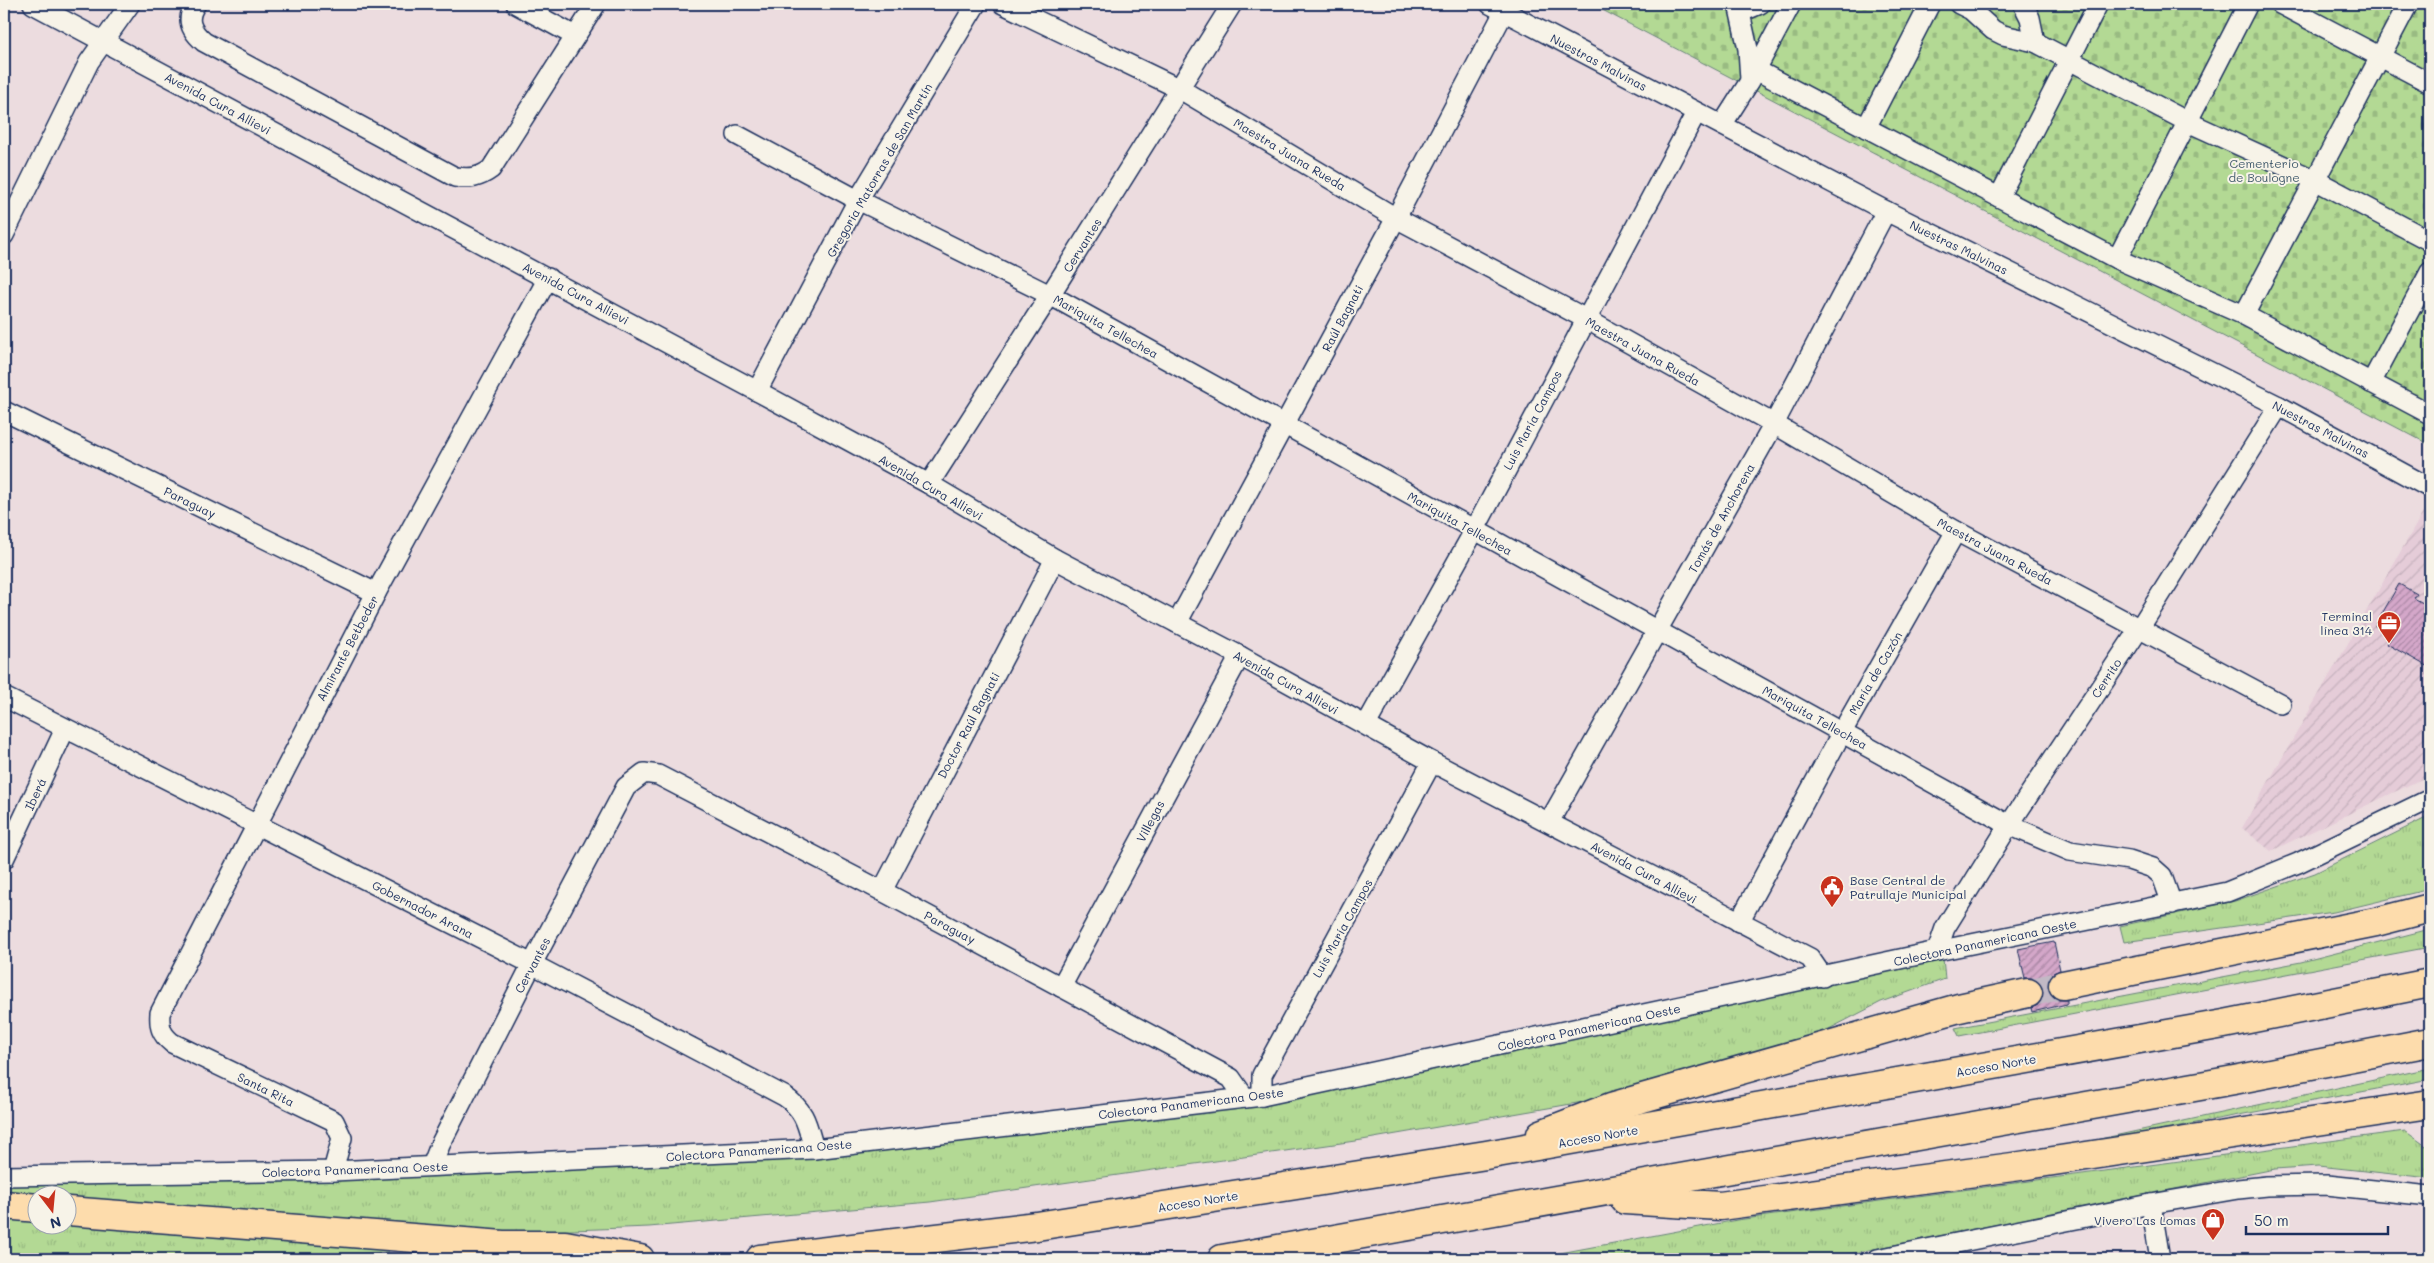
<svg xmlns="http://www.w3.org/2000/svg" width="2434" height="1263" font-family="Mali,sans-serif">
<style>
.industrial{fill:url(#industrial-furrows)}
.grass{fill:url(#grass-tufts);stroke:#678479}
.cemetery{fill:url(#cemetery-stones);stroke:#678479}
.building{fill:url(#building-hatch);stroke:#1b2f5e}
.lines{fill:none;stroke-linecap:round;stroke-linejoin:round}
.highway-tunnel{stroke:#c2b9c5;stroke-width:28;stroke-dasharray:28 14;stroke-linecap:butt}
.minor-casing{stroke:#1b2f5e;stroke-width:22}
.highway-casing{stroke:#1b2f5e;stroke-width:31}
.minor{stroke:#f7f3e8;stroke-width:19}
.highway{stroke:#fddcac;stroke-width:28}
.labels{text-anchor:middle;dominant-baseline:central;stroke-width:4;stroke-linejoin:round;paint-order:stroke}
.street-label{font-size:12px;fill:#1b2f5e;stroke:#f7f3e8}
.park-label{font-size:12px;fill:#415a6c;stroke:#f7f3e8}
.poi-label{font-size:12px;fill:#1b2f5e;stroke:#f7f3e8;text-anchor:end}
</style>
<defs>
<pattern id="industrial-furrows" width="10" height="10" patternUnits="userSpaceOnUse" patternTransform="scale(1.25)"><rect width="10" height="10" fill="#e5ccd8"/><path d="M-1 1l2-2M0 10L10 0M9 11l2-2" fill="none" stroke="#c4b0bc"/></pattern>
<pattern id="grass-tufts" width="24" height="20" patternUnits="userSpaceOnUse" patternTransform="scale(1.25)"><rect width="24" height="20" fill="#b3d994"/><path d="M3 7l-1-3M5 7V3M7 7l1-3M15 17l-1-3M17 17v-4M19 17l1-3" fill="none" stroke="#99bb82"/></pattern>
<pattern id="cemetery-stones" width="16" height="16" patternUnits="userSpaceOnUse" patternTransform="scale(1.25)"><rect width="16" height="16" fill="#b3d994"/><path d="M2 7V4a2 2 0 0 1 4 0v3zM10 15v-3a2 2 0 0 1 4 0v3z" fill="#99bb82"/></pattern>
<pattern id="building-hatch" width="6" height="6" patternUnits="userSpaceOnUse" patternTransform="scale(1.25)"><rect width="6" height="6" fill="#d4a7c9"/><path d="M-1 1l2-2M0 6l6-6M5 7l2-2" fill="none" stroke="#ab88a6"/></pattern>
</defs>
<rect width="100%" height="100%" fill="#ecdcdf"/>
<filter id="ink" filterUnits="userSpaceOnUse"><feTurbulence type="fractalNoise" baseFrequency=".02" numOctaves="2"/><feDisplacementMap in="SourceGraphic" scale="10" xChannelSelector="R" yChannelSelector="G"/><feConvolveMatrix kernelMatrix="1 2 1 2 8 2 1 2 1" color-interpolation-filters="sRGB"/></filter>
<g filter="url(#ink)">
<polygon class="industrial" points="2425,509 2430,512 2430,775 2271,851 2242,828"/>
<g class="grass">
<polygon points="2430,816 2430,889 2334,912 2124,942 2120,926 2235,901 2315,873"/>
<polygon points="2430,929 2430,947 1959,1036 1955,1028 2301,962"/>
<polygon points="1943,958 1945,979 1881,1002 1827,1030 1726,1067 1641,1092 1362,1140 930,1202 649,1227 445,1235 68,1198 68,1196 4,1192 4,1185 426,1174 1263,1103"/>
<polygon points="2430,1068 2430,1079 2021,1156"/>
<polygon points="2405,1131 2426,1146 2430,1146 2430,1178 2318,1166 2275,1169 1824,1259 1528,1259 1737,1220"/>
<polygon points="4,1216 37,1219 38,1226 68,1226 68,1221 385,1248 388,1252 264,1259 4,1259"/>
</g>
<polygon class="cemetery" points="1591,4 2430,4 2430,445"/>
<g class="building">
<polygon points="2399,584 2417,594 2414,598 2430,607 2430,668 2387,644 2392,636 2375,626"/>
<polygon points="2054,942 2060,970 2053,973 2048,980 2048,989 2052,996 2058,1000 2067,1000 2067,1004 2032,1012 2031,1008 2038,1005 2043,998 2043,990 2039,982 2032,978 2025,978 2018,949"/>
</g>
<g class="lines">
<polyline class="highway-tunnel" points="2028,993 2063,985"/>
<g class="minor-casing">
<g id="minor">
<polyline points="33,4 757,391 929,484 1055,559 1240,656 1432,762 1810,958 1823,977"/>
<path d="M196,4C185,19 191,31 204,42L455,177C470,179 479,178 491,169L596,4"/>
<polyline points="516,4 575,36"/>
<polyline points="1003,4 1180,89 1396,218 1586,319 1774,424 1956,531 2281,704"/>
<polyline points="1490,4 1886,211 2279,406 2430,488"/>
<polyline points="1738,4 1748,49 1750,79"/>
<polyline points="1959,4 1971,10 1993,30 2003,35 2035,42 2188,122 2315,180 2430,241"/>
<polyline points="2023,4 2030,18 2035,42"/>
<polyline points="2280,4 2430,83"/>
<polyline points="1741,12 1760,4"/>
<polyline points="1756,70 2117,259 2244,315 2430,414"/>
<polyline points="1722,125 1750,81 1791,4"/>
<polyline points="1866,128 1930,4"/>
<polyline points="737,135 858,200 1050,295 2009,825 2070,851 2129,860 2153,868 2162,876 2172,904"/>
<polyline points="1999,197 2098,4"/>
<polyline points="4,235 89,62 130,4"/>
<polyline points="2117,259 2248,4"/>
<polyline points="2244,315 2408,4"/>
<polyline points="2371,383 2430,272"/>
<polyline points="757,391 858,200 976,4"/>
<polyline points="4,411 376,593"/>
<polyline points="929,484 1050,295 1232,4"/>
<polyline points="1177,623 1396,218 1504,12"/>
<path d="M4,697L532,964L784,1096C806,1111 807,1125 814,1149"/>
<polyline points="1366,725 1474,531 1696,113"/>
<polyline points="1549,822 1774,424 1886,211"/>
<polyline points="4,859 65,729"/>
<polyline points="882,891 1055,559"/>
<polyline points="1739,922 1842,732 1956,531"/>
<polyline points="1937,951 1945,928 2009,825 2139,629 2279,406"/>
<polyline points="1061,987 1240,656"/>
<polyline points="1262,1096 1262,1075 1432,762"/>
<polyline points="432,1166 440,1145 532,964 626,787 644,773 658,775 882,891 1231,1078 1245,1098"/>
<path d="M333,1171L342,1138L334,1121L172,1043C161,1034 159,1027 160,1013L376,593L548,278"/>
<polyline points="4,1176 333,1171 814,1149 1262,1096 1937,951 2227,892 2298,863 2430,799"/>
<polyline points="2151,1204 2160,1259"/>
<polyline points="1877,1259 2151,1204 2238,1189 2267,1186 2327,1185 2430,1196"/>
</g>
</g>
<g class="highway-casing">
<g id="highway">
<polyline points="2063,985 2376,922 2430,908"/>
<polyline points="1541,1134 1611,1107 1959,1008 2028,993"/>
<polyline points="1625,1200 1720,1206 2020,1166 2430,1104"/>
<polyline points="4,1205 38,1208"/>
<polyline points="68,1211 503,1245 565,1245 640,1259"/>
<polyline points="760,1259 1037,1226 1486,1155 2224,1024 2430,983"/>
<polyline points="1222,1259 2234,1080 2430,1042"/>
</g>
</g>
<use href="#minor" class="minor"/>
<use href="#highway" class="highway"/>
</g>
</g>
<defs>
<g id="office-pin" transform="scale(1.25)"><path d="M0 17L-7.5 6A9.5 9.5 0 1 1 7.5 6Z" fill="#c8321e" stroke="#f7f3e8"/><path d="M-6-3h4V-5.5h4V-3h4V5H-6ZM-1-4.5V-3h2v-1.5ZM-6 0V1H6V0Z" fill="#fff"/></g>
<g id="civic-pin" transform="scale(1.25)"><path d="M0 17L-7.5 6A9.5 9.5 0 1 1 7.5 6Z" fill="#c8321e" stroke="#f7f3e8"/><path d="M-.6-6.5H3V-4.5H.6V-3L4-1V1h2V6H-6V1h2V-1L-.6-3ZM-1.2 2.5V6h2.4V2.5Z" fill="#fff"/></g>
<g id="shop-pin" transform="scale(1.25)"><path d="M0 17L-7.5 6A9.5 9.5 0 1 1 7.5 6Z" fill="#c8321e" stroke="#f7f3e8"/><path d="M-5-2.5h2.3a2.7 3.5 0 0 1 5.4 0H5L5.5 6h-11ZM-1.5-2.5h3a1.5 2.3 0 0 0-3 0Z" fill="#fff"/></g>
</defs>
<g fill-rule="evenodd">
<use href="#office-pin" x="2389" y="623"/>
<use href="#civic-pin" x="1832" y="887"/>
<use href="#shop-pin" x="2213" y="1220"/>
</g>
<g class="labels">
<g class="street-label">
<text transform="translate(1599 62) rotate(28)">Nuestras Malvinas</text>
<text transform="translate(218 103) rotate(28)">Avenida Cura Allievi</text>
<text transform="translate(1290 154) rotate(31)">Maestra Juana Rueda</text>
<text transform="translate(879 170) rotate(-60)">Gregoria Matorras de San Martín</text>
<text transform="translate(1082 245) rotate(-58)">Cervantes</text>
<text transform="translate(1959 247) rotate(26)">Nuestras Malvinas</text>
<text transform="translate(576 293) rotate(28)">Avenida Cura Allievi</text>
<text transform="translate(1342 318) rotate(-62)">Raúl Bagnati</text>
<text transform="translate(1106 326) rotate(29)">Mariquita Tellechea</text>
<text transform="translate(1643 351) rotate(29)">Maestra Juana Rueda</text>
<text transform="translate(1532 420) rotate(-62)">Luis María Campos</text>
<text transform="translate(2321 429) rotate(28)">Nuestras Malvinas</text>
<text transform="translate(931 487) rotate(30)">Avenida Cura Allievi</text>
<text transform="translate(190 502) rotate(26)">Paraguay</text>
<text transform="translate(1721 518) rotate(-61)">Tomás de Anchorena</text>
<text transform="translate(1460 523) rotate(29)">Mariquita Tellechea</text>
<text transform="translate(1995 551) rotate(28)">Maestra Juana Rueda</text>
<text transform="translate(347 648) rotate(-62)">Almirante Betbeder</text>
<text transform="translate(1875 673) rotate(-60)">María de Cazón</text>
<text transform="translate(2106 678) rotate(-57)">Cerrito</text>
<text transform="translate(1286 682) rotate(29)">Avenida Cura Allievi</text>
<text transform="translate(1815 717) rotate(29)">Mariquita Tellechea</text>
<text transform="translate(968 725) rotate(-62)">Doctor Raúl Bagnati</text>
<text transform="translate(35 794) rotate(-65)">Iberá</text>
<text transform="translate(1150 821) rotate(-62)">Villegas</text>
<text transform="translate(1644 872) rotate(28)">Avenida Cura Allievi</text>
<text transform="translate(423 909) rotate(27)">Gobernador Arana</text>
<text transform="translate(950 927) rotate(28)">Paraguay</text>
<text transform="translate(1342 928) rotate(-61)">Luis María Campos</text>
<text transform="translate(1985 942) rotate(-12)">Colectora Panamericana Oeste</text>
<text transform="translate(532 965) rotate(-62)">Cervantes</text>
<text transform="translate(1589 1027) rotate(-12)">Colectora Panamericana Oeste</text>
<text transform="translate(1996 1065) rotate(-10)">Acceso Norte</text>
<text transform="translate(266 1089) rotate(26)">Santa Rita</text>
<text transform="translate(1191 1103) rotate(-7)">Colectora Panamericana Oeste</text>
<text transform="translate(1598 1136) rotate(-10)">Acceso Norte</text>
<text transform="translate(759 1150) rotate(-4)">Colectora Panamericana Oeste</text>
<text transform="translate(355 1169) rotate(-2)">Colectora Panamericana Oeste</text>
<text transform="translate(1198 1201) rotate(-9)">Acceso Norte</text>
</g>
<g class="park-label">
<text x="2264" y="163">Cementerio<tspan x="2264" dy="14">de Boulogne</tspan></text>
</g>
<g class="poi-label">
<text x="2372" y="616">Terminal<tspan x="2372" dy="14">línea 314</tspan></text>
<text x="1850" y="880" text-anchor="start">Base Central de<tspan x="1850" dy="14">Patrullaje Municipal</tspan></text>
<text x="2196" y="1220">Vivero Las Lomas</text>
</g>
</g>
<rect width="2434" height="1263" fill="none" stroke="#f7f3e8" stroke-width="20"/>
<rect x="10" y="10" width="2414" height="1243" fill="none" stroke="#1b2f5e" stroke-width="2" filter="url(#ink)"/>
<g transform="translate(52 1210) rotate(164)"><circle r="24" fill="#f7f3e8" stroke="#9fa5b1"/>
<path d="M0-4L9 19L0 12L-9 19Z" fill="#c8321e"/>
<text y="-8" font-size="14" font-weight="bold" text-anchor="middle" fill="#1b2f5e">N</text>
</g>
<path d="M2246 1226v8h142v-8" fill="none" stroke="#1b2f5e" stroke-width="2.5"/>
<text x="2254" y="1226" font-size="15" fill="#1b2f5e" stroke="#f7f3e8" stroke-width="4" paint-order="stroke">50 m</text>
</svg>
